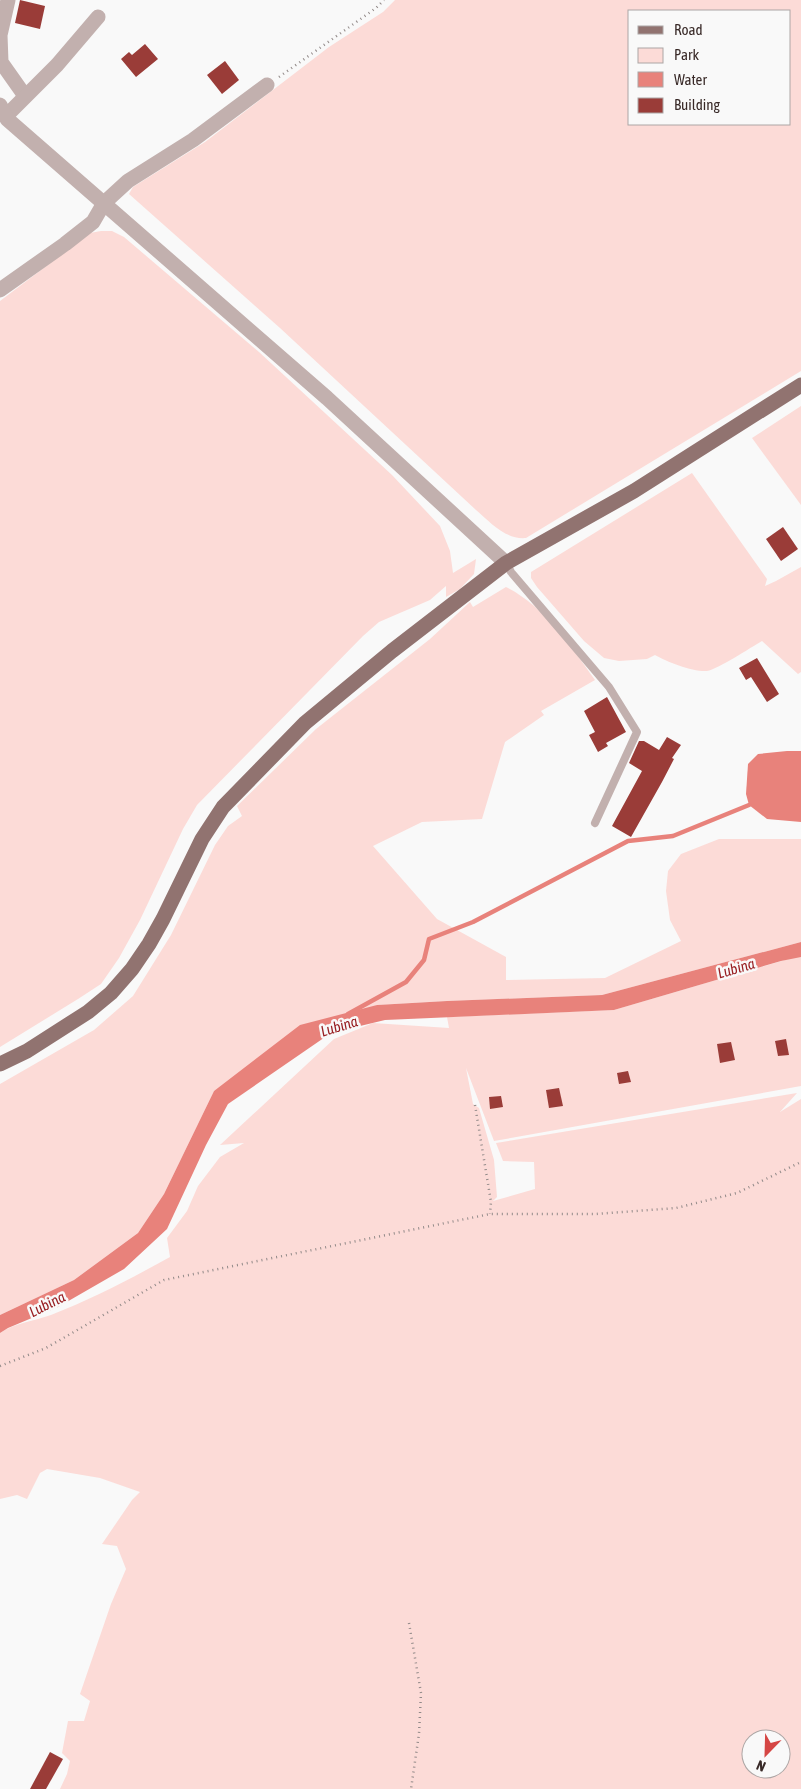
<svg xmlns="http://www.w3.org/2000/svg" width="801" height="1789" font-family="'Asap Condensed',sans-serif">
<style>
.green{fill:#fcdbd7;fill-rule:evenodd}
.water{fill:#e8827b}
.lines{fill:none;stroke-linecap:round;stroke-linejoin:round}
.stream{stroke:#e8827b;stroke-width:4.5}
.building{fill:#9a3c38}
.path{stroke:#928a89;stroke-width:2.5;stroke-dasharray:1 4;stroke-linecap:butt}
.service{stroke:#c2b0ae;stroke-width:8}
.minor{stroke:#c2b0ae;stroke-width:15}
.tertiary{stroke:#c2b0ae;stroke-width:15}
.primary{stroke:#917370;stroke-width:15}
.labels{text-anchor:middle;dominant-baseline:central;stroke-width:5;stroke-linejoin:round;paint-order:stroke}
.water-label{font-size:15px;font-style:italic;fill:#981f22;stroke:#f9f9f9}
</style>
<rect width="100%" height="100%" fill="#f9f9f9"/>
<g class="green">
<path d="M395,0H801V371L526,538C506,540 491,523 476,510L280,328L129,194L133,187L205,142L329,47L383,12ZM630,11H790V124H630Z"/>
<polygon points="101,231 112,231 124,237 259,352 392,475 440,526 450,551 453,573 476,559 474,574 460,589 446,597 446,586 430,600 379,622 363,636 197,805 183,829 140,920 119,958 101,984 78,999 0,1047 0,301 90,233"/>
<polygon points="801,406 801,505 752,438"/>
<path d="M692,473L767,579L765,586L776,581L801,567V672L798,674L762,641C750,648 718,669 707,671C693,672 667,662 655,655L647,659L619,661L604,658L584,641L537,587L531,578V572Z"/>
<path d="M506,587C544,606 571,646 595,680L541,711L544,715L505,742L482,819L422,822L373,846L437,919L506,957V980L605,978L681,941L670,920L666,891L668,871L681,854L719,839H801V942L602,995L447,1001L377,1005L214,1091L164,1194L138,1233L74,1280L0,1315V1084L94,1030L133,996L171,935L215,845L228,826L242,816L237,806L316,729L430,639L470,602L473,607Z"/>
<path d="M795,957H801V1086L494,1141L466,1068L473,1104L479,1108L494,1160L497,1197L493,1201L535,1189L534,1162L503,1161L496,1143L797,1093L780,1112L801,1099V1789H60L67,1774L70,1761L62,1753L68,1721H84L90,1701L80,1694L111,1604L126,1569L117,1546L102,1544L132,1500L140,1492L100,1478L47,1469L40,1473L27,1499L17,1495L0,1499V1333C15,1323 34,1321 51,1315C92,1299 132,1278 170,1257L167,1238L187,1211L198,1186L220,1157L244,1143L220,1145L334,1039L373,1023L449,1028L447,1017L614,1010ZM751,1739H781V1769H751Z"/>
</g>
<g class="water">
<polygon points="787,751 801,751 801,822 767,819 749,805 746,794 748,764 758,754"/>
<polygon points="801,942 801,957 781,961 614,1010 385,1020 331,1033 228,1104 206,1145 167,1229 124,1269 58,1307 8,1328 0,1333 0,1315 74,1280 138,1233 164,1194 214,1091 300,1025 377,1005 447,1001 602,995"/>
</g>
<g class="lines">
<polyline class="stream" points="348,1014 406,982 424,960 429,939 473,922 628,841 673,836 749,805"/>
</g>
<g class="building">
<polygon points="20,0 45,6 40,29 15,23"/>
<polygon points="145,44 158,59 136,77 121,59 129,52 132,55"/>
<polygon points="225,61 239,80 222,94 207,75"/>
<polygon points="783,527 798,549 781,561 766,539"/>
<polygon points="757,658 779,694 767,702 751,677 746,680 739,668"/>
<polygon points="607,697 626,732 606,743 608,746 598,752 589,735 595,732 584,711"/>
<polygon points="667,737 681,745 672,758 674,759 662,782 631,837 612,826 642,771 629,763 639,741 644,741 659,750"/>
<polygon points="786,1039 789,1055 778,1056 775,1041"/>
<polygon points="731,1042 735,1060 720,1063 717,1044"/>
<polygon points="628,1071 631,1082 619,1084 617,1073"/>
<polygon points="559,1088 563,1106 549,1108 546,1090"/>
<polygon points="501,1096 503,1107 490,1109 489,1097"/>
<polygon points="50,1752 63,1759 46,1789 30,1789"/>
</g>
<g class="lines">
<g class="path">
<polyline points="279,77 376,8 384,0"/>
<polyline points="475,1105 491,1202 490,1214"/>
<polyline points="0,1366 46,1348 164,1280 490,1214 596,1214 676,1208 737,1193 801,1162"/>
<polyline points="409,1623 421,1693 419,1734 411,1789"/>
</g>
<polyline class="service" points="506,563 511,572 609,687 637,732 595,823"/>
<g class="minor">
<polyline points="8,0 0,35 1,62 25,96"/>
<polyline points="6,116 57,65 98,17"/>
<polyline points="0,290 65,244 93,222 104,203 128,181 193,140 267,85"/>
</g>
<polyline class="tertiary" points="0,105 7,119 327,398 506,563"/>
<polyline class="primary" points="0,1064 27,1051 88,1012 111,993 132,969 149,944 163,919 202,839 223,807 305,723 392,651 506,563 634,491 801,385"/>
</g>
<g class="labels">
<g class="water-label">
<text transform="translate(736 968) rotate(-16)">Lubina</text>
<text transform="translate(339 1026) rotate(-17)">Lubina</text>
<text transform="translate(47 1304) rotate(-27)">Lubina</text>
</g>
</g>
<rect x="628" y="10" width="162" height="115" fill="#f9f9f9" stroke="#aca6a5"/>
<rect x="638" y="26" width="25" height="8" fill="#917370" stroke="#aca6a5"/>
<text x="674" y="35" font-size="15" fill="#382927">Road</text>
<rect x="638" y="48" width="25" height="15" fill="#fcdbd7" stroke="#aca6a5"/>
<text x="674" y="60" font-size="15" fill="#382927">Park</text>
<rect x="638" y="72" width="25" height="15" fill="#e8827b" stroke="#aca6a5"/>
<text x="674" y="85" font-size="15" fill="#382927">Water</text>
<rect x="638" y="98" width="25" height="15" fill="#9a3c38" stroke="#aca6a5"/>
<text x="674" y="110" font-size="15" fill="#382927">Building</text>
<g transform="translate(766 1754) rotate(203)"><circle r="24" fill="#f9f9f9" stroke="#aca6a5"/>
<path d="M0-4L9 19L0 12L-9 19Z" fill="#d54644"/>
<text y="-8" font-size="14" font-weight="bold" text-anchor="middle" fill="#382927">N</text>
</g>
</svg>
